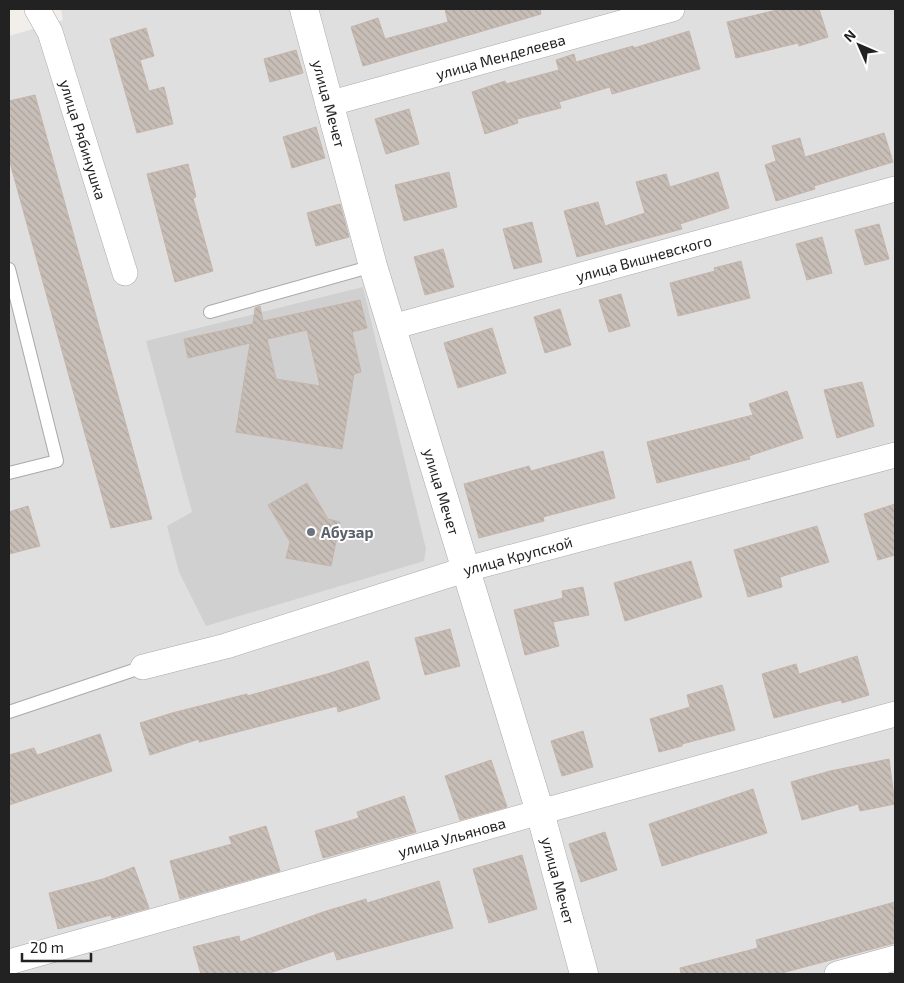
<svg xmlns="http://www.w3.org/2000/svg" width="904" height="983" font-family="'Exo 2',sans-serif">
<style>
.residential{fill:#e0dfdf}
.religious{fill:#d0d0d0}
.building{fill:url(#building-back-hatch);stroke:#c5b4aa;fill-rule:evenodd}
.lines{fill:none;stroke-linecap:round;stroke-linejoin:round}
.service-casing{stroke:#a9a9a9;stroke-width:14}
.minor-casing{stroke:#a9a9a9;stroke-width:26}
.tertiary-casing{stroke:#a9a9a9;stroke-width:29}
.service{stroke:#fff;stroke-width:12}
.minor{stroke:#fff;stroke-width:25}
.tertiary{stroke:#fff;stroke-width:28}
.worship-dot{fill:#6b7280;stroke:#fff;stroke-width:2}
.labels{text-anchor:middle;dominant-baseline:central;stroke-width:4;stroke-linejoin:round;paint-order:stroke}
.street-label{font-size:15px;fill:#222;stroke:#fff}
.worship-label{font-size:15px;font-weight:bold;fill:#5b616d;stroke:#fff;text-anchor:start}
</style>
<defs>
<pattern id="building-back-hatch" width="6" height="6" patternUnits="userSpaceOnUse" patternTransform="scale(1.25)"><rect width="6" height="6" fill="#c7beb7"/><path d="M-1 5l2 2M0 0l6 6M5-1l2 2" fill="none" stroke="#aba39d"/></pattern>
</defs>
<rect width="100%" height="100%" fill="#f2eee9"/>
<polygon class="residential" points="61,9 895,9 895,974 9,974 9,36 63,20"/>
<polygon class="religious" points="363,287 426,549 424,561 206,626 179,572 167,526 192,512 146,341"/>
<g class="building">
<polygon points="445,9 540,9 541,14 363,66 351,27 378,18 385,39 448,22"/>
<polygon points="781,9 819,9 828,37 799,46 798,43 736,58 727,22"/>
<polygon points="146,28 154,56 140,60 149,91 164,87 173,124 137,133 110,39"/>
<polygon points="689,31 700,69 612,94 610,87 559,102 561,108 517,119 518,123 485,134 472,92 505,81 506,84 559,70 556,60 574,54 576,62 633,46 634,48"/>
<polygon points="296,50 303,73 270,82 264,59"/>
<polygon points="35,95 152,519 111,528 9,159 9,101"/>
<polygon points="409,109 419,144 386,154 375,119"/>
<polygon points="316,127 325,158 292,168 283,137"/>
<polygon points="884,133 893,162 814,186 815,189 776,201 765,165 776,161 772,146 800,138 805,157"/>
<polygon points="188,164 196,197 193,198 213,271 175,282 147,174"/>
<polygon points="449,172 457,207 404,221 395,185"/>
<polygon points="718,172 729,208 680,224 682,229 577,257 564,211 598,202 605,226 645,213 636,182 666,174 670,187"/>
<polygon points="340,204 349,237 316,246 307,213"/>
<polygon points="532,222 542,262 514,269 503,229"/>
<polygon points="879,224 889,259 865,265 855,230"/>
<polygon points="822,237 832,273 807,280 796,244"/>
<polygon points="443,249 454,287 425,295 414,257"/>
<polygon points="741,261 750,298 678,316 670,283 715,271 714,268"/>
<polygon points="621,294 630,326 609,332 599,300"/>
<path d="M360,300L367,328L352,332L361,372L354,374L342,449L236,432L250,343L188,358L184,339L253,324L255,308L260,306L263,321ZM307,330L320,386L276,379L267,339Z"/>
<polygon points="560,309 571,345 545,353 534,317"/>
<polygon points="492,328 506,373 458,388 444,343"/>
<polygon points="862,382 874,426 837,438 824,390"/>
<polygon points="787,391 803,438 749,456 750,459 657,483 647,442 753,415 749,404"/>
<polygon points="603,451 615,498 543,517 544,521 479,538 464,484 529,466 531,471"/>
<polygon points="307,483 328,519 340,522 331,566 286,558 290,542 268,505"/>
<polygon points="895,504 895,555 878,560 864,514"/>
<polygon points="28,506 40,546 9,554 9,512"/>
<polygon points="817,526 829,562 780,577 782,587 748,597 734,550"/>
<polygon points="691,561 702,597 625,621 614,583"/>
<polygon points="583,587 589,615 553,622 559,646 525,655 514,610 563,598 562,591"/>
<polygon points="450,629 460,666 425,675 415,638"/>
<polygon points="857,656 869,695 842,703 841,700 774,718 762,674 796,664 799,674"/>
<polygon points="368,661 380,699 338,712 337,706 199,742 199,739 150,755 140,723 172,713 247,694 247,696 327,674"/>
<polygon points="722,685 735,730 682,744 682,746 659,752 650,719 690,707 687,695"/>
<polygon points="583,731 593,767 562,776 551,741"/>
<polygon points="100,734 112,771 9,805 9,755 34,748 37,755"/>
<polygon points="889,759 895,804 860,811 858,804 802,820 791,782 830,771"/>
<polygon points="491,760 507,807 460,820 445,776"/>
<polygon points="753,789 767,833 662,866 649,824"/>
<polygon points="404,796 416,832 323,858 315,831 359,818 357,812"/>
<polygon points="266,826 280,871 180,899 170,861 232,844 229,837"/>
<polygon points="605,832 617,870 581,882 569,844"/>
<polygon points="522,855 537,909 489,923 473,869"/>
<polygon points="134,867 149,908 112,918 111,915 58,929 49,893 103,879"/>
<polygon points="439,881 453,928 337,960 334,951 267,974 201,974 193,947 239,936 240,942 323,912 366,899 367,903"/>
<polygon points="895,902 895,943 778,974 681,974 680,968 758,948 756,940"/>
</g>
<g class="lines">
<g class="service-casing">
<g id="service">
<polyline points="9,269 57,461 9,473"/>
<polyline points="210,312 373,266"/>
<polyline points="9,712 143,667"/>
</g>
</g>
<g class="minor-casing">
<g id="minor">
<path id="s1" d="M37,9L50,32L125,273"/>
<path id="s2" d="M328,104L672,9"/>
<path id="s3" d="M392,327L895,189"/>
<path id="s4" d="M143,667L226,646L467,569L895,455"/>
<path id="s5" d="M9,962L540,812L895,714"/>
<polyline points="837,974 895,958"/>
</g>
</g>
<g class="tertiary-casing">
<g id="tertiary">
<path id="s6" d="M304,9L373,266L540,812L584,974"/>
</g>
</g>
<use href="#service" class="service"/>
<use href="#minor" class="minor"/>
<use href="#tertiary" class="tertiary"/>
</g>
<circle class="worship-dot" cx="311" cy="532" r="5"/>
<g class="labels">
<g class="street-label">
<text stroke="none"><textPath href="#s2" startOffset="179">улица Менделеева</textPath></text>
<text stroke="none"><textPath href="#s6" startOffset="98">улица Мечет</textPath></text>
<text stroke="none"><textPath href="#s1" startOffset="139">улица Рябинушка</textPath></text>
<text stroke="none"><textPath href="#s3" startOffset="261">улица Вишневского</textPath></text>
<text stroke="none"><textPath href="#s6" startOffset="502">улица Мечет</textPath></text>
<text stroke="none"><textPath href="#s4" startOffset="391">улица Крупской</textPath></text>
<text stroke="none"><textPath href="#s5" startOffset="460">улица Ульянова</textPath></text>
<text stroke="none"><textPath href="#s6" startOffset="908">улица Мечет</textPath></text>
</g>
<g class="worship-label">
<text x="321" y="532">Абузар</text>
</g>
</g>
<rect width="904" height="983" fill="none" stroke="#222222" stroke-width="20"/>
<g transform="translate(859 45) rotate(315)" stroke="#ffffff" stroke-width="4" paint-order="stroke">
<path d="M0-4L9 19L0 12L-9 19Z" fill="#222222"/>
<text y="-8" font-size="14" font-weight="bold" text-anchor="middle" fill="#222222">N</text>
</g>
<path d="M22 953v8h69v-8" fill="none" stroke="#222222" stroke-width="2.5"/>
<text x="30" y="953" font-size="15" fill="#222222" stroke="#ffffff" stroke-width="4" paint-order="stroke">20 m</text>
</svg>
